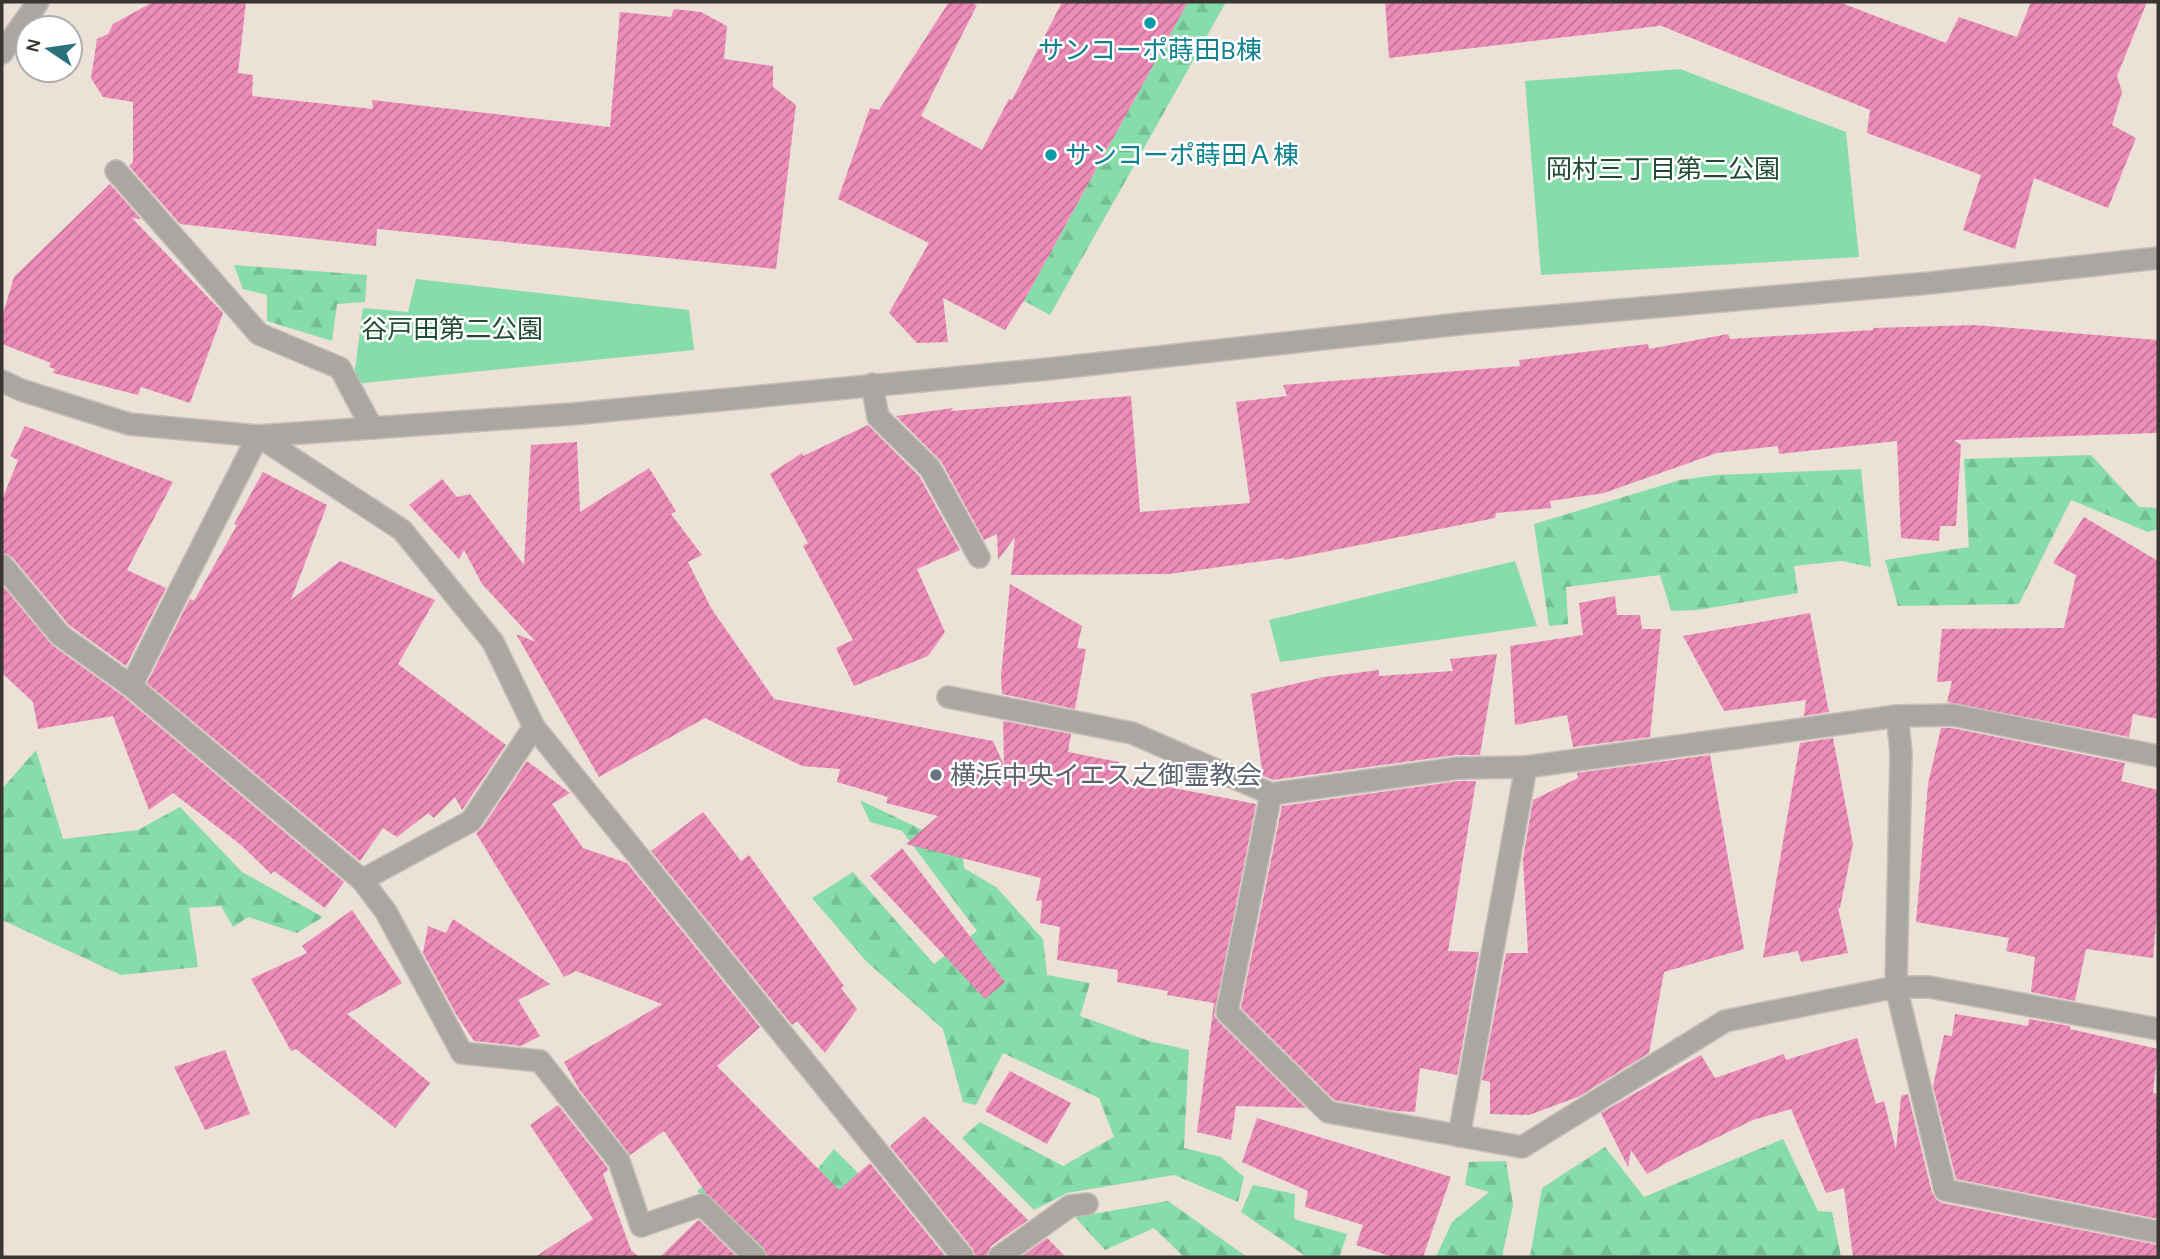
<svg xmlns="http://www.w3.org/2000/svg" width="2160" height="1259" font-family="Karla,'Noto Sans JP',sans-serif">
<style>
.green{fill:#86ddaa}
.forest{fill:url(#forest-firs)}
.building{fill:url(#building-hatch)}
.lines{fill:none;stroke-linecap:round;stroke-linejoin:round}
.lane-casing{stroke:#c7bfb6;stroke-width:24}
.street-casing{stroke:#c7bfb6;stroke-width:24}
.lane{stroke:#aaa7a2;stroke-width:21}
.street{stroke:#aaa7a2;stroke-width:21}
.culture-dot{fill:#0f9aa8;stroke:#fff;stroke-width:2.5}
.worship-dot{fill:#6b7280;stroke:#fff;stroke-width:2.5}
.labels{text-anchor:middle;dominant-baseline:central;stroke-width:5;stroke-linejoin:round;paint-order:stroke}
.culture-label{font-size:26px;fill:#0d838f;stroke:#fff}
.park-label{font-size:26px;fill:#1f4a33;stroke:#fff}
.worship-label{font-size:26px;fill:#5b616d;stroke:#fff;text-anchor:start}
</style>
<defs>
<pattern id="forest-firs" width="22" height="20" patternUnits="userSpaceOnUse" patternTransform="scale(1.75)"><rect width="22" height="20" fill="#86ddaa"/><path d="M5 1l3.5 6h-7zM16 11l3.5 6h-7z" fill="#74be93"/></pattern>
<pattern id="building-hatch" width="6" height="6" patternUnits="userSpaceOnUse" patternTransform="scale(1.75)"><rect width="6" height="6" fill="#ed8cb8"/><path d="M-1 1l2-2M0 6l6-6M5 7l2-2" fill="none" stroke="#c17396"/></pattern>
</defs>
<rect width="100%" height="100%" fill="#ebe1d7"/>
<g class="green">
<polygon points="1680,69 1846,132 1859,257 1541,275 1525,81"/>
<polygon points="416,279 689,310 694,350 353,384 363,308 408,312"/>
<polygon points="1515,561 1537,626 1280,662 1269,620"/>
</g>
<g class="forest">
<polygon points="1188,2 1226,2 1050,315 1024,301"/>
<polygon points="234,265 367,275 365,302 337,304 332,341 267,321 267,295 243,289"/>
<polygon points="2091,455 2139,507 2158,508 2158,529 2148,532 2071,500 2019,604 1898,606 1885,560 1969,547 1964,459"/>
<polygon points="1861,469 1871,567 1841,561 1794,566 1798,593 1698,610 1671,611 1660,575 1566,587 1568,624 1549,626 1534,524 1680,480 1717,475"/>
<polygon points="36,750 63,839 138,830 180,807 242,872 323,917 297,933 248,917 233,927 221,906 189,908 198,967 121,975 2,920 2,789"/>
<polygon points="860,800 962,849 964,868 996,887 1043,939 1047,975 1090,983 1080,1016 1149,1041 1189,1050 1184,1148 1221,1157 1244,1177 1238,1202 1174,1175 1067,1193 1034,1210 962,1138 980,1122 1063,1166 1114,1137 1099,1098 1003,1053 976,1105 963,1102 943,1029 866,961 812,898 853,872 934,964 977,931 902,831 870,822"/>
<polygon points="1783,1139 1818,1211 1832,1212 1841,1257 1530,1257 1542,1188 1605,1147 1644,1197"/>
<polygon points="834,1149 863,1178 770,1256 697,1191 713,1179 789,1204"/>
<polygon points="1506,1161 1513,1205 1502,1257 1436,1257 1452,1222 1489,1192 1465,1185 1469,1162"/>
<polygon points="1253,1185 1295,1194 1294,1219 1347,1234 1340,1255 1344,1257 1307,1257 1241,1212"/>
<polygon points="1168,1201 1247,1257 1184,1257 1154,1228 1105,1250 1075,1217"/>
</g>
<g class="building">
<polygon points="153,2 246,2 238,73 253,75 252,96 373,109 372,100 610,127 620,12 671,17 674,9 701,12 727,26 724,59 773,66 773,87 796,105 776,269 377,229 376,246 180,224 129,166 133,162 133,102 103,97 91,78 97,39 108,34 113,24"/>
<polygon points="949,2 970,2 977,5 921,116 982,150 1009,99 1012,100 1062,2 1188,2 1025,299 1005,330 943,298 948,342 917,343 889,313 929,243 838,199 870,108 879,110"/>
<polygon points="1385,2 1839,2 1946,43 1959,17 2017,37 2031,2 2147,2 2117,76 2122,92 2112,125 2136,138 2108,208 2034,178 2015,249 1963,230 1981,175 1867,133 1870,110 1659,25 1659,26 1389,58"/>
<polygon points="110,184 141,219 132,218 223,313 190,403 141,387 138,395 53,373 55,369 49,367 51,363 2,344 2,317 14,277"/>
<polygon points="1975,325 2158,340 2158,433 1954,440 1961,445 1956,526 1940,526 1939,541 1901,538 1897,441 1779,454 1778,446 1717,453 1604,493 1550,501 1551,508 1496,513 1495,518 1284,560 1284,558 1169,574 1011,575 1015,537 998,560 997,534 984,540 941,461 896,416 953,408 951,411 1131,396 1140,512 1250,503 1236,402 1287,396 1283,385 1520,366 1519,360 1648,344 1649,349 1728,334 1730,339 1873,330 1873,328"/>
<polygon points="868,425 919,476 960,550 917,569 945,632 928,656 854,686 836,648 853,640 803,546 808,543 770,474 802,453 803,456"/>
<polygon points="25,426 173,482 127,570 166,588 126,666 69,625 12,557 2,552 2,500 18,460 10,456"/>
<polygon points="577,442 580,512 649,468 676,511 671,514 702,555 688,562 711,608 774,699 993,741 1004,765 1003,721 1071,734 1068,752 1119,762 1117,777 1256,804 1214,1015 1218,1021 1306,1108 1236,1106 1231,1140 1197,1132 1214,1003 1167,995 1168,991 1117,982 1118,970 1057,960 1060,927 1040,923 1042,900 1036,901 1041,878 906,844 938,816 886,803 888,797 837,782 840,769 802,766 705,718 599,777 516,634 536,642 482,584 464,550 459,559 409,505 442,479 457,497 470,494 524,565 531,445"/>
<polygon points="263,472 327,505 291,600 340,561 435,600 398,664 506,745 462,810 455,797 434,818 428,813 397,837 383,828 360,861 147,683 190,599 194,601 237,525 234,524"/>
<polygon points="2084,517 2158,561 2158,719 2133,714 2129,737 1947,702 1952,681 1937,682 1942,629 2064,628 2076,575 2053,563"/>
<polygon points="1010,584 1082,626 1077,648 1086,649 1075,709 1002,694 1001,676"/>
<polygon points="2,585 52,645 123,696 344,882 325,908 274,871 271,874 241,845 173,793 149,810 113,716 38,729 33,702 2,673"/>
<polygon points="1615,596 1617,615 1640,615 1642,629 1661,629 1650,737 1573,747 1567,715 1515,725 1510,646 1583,635 1579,603"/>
<polygon points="1810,613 1829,712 1804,716 1806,700 1724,711 1683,636"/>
<polygon points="1497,654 1480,755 1456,755 1273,780 1263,776 1251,694 1324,677 1379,670 1379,676 1453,671 1450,659"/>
<polygon points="1941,728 1952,728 2125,763 2121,781 2158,790 2158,901 2153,958 2086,949 2075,1001 2031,992 2035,957 2006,951 2009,938 1916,922 1928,784"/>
<polygon points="1833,738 1853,844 1840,908 1838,908 1848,953 1801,962 1798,951 1763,958 1800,743"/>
<polygon points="1710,755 1744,949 1664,972 1649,1053 1578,1097 1529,1115 1490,1114 1490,1082 1482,1080 1506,953 1528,953 1523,859 1533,800 1578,778 1577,773"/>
<polygon points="527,761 570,793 552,804 583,848 627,863 760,1027 717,1066 839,1190 870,1163 946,1257 768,1257 764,1248 706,1193 664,1131 630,1155 579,1089 564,1062 662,1004 576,971 564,977 476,833 482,828"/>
<polygon points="1459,781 1476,781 1448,951 1479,952 1457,1075 1420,1068 1415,1112 1396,1111 1334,1100 1241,1008 1282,806"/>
<polygon points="703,812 741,861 749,855 844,986 841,988 857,1009 825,1053 797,1021 792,1025 651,851"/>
<polygon points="902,848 1005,982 985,999 870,876"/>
<polygon points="352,910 402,983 347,1014 430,1083 395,1128 296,1049 291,1051 251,979 307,953 302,946"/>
<polygon points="453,919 550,984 518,1000 540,1036 521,1046 474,1041 456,1014 423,953 428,926 446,933"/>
<polygon points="1955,1014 2028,1026 2029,1019 2070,1026 2070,1029 2158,1049 2153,1093 2158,1094 2158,1219 1956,1179 1933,1086 1944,1035 1952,1036"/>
<polygon points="1857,1038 1876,1104 1884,1101 1896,1150 1901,1096 1908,1094 1932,1193 1937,1200 1942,1203 2158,1245 2158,1257 1853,1257 1844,1188 1826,1193 1791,1109 1753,1120 1679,1156 1647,1174 1631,1150 1628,1167 1601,1113 1701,1055 1715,1078 1784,1054 1786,1060"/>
<polygon points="225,1050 250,1114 205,1130 174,1067"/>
<polygon points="1010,1071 1071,1103 1047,1144 985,1111"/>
<polygon points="558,1105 607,1167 608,1170 603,1174 631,1250 639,1257 535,1257 593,1219 530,1125"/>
<polygon points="924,1116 1028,1220 991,1246 986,1257 976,1257 973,1249 890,1146"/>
<polygon points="1257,1118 1451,1177 1423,1257 1393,1257 1356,1245 1363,1225 1305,1207 1308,1191 1242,1162"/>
<polygon points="699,1220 737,1257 660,1257 698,1220"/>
<polygon points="1047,1238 1066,1257 1021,1257"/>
</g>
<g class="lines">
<g class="lane-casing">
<g id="lane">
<polyline points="116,171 259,334 340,368 372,428"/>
<polyline points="872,384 878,417 930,468 979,557"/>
<polyline points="2,565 60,635 131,686 362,880 386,912 462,1053 540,1061 619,1161 641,1226 702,1205 755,1257"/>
<polyline points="362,880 471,821 534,727"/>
<polyline points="999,1257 1070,1206 1087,1204"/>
</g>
</g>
<g class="street-casing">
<g id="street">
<polyline points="2,53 38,2"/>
<polyline points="2,381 21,390 129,424 258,436 572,414 1048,369 1469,323 1930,283 2158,258"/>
<polyline points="131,686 258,436 402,530 493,642 534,727 963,1257"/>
<polyline points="948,697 1132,733 1271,794 1458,768 1526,767 1897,716 1953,715 2158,756"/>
<polyline points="1897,716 1901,752 1896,987 1945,1190 2158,1232"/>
<polyline points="1271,794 1227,1012 1328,1112 1522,1147 1725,1021 1896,987 1929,987 2158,1029"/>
<polyline points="1459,1136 1526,767"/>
</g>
</g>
<use href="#lane" class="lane"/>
<use href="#street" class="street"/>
</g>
<g class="culture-dot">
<circle cx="1150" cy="23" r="7"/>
<circle cx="1051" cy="155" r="7"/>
</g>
<circle class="worship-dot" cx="936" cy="775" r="7"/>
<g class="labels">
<g class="culture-label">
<text x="1150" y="50">サンコーポ蒔田B棟</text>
<text x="1065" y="155" text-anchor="start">サンコーポ蒔田Ａ棟</text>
</g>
<g class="park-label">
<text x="1663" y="169">岡村三丁目第二公園</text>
<text x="452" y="329">谷戸田第二公園</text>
</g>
<g class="worship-label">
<text x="950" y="775">横浜中央イエス之御霊教会</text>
</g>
</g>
<rect width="2160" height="1259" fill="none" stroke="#393531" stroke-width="7"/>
<g transform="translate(49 49) rotate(283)"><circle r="33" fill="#ffffff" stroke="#b0aead" stroke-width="2"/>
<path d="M0-5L12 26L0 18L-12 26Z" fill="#29717b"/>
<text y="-10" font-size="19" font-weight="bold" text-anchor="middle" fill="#393531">N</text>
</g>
</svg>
